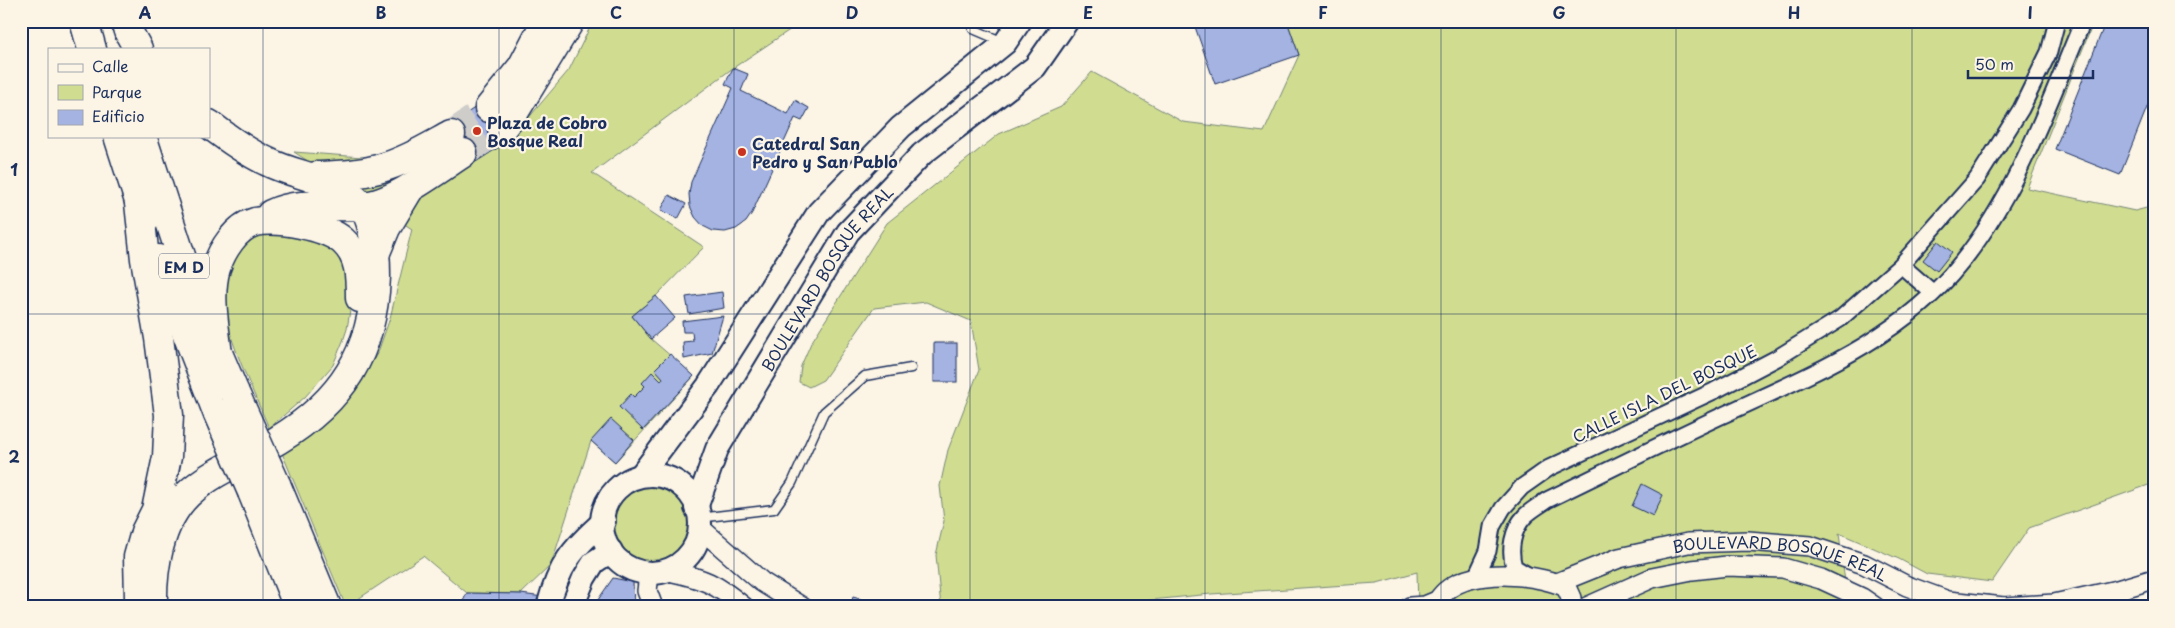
<svg xmlns="http://www.w3.org/2000/svg" width="2175" height="628" font-family="'Playpen Sans',sans-serif">
<style>
.green{fill:#d0dd90;stroke:#768677}
.building{fill:#a5b3e2;stroke:#1b2f5e}
.lines{fill:none;stroke-linecap:round;stroke-linejoin:round}
.motorway-tunnel{stroke:#cfcdca;stroke-width:28;stroke-dasharray:28 14;stroke-linecap:butt}
.service-casing{stroke:#1b2f5e;stroke-width:11}
.minor-casing{stroke:#1b2f5e;stroke-width:19}
.tertiary-casing{stroke:#1b2f5e;stroke-width:22}
.secondary-casing{stroke:#1b2f5e;stroke-width:26}
.motorway-casing{stroke:#1b2f5e;stroke-width:31}
.service{stroke:#fcf5e5;stroke-width:8}
.minor{stroke:#fcf5e5;stroke-width:15}
.tertiary{stroke:#fcf5e5;stroke-width:19}
.secondary{stroke:#fcf5e5;stroke-width:22}
.motorway{stroke:#fcf5e5;stroke-width:28}
.motorway-bridge-casing{stroke:#1b2f5e;stroke-width:31;stroke-linecap:butt}
.motorway-bridge{stroke:#fcf5e5;stroke-width:28}
.grid{fill:none;stroke:#1b2f5e;stroke-width:1;stroke-opacity:0.55}
.poi-dot{fill:#c8321e;stroke:#fcf5e5;stroke-width:2}
.labels{text-anchor:middle;dominant-baseline:central;stroke-width:4.5;stroke-linejoin:round;paint-order:stroke}
.shield{fill:#fcf5e5;stroke:#5e6a86;stroke-width:1}
.shield-label{font-size:15px;font-weight:bold;fill:#1b2f5e}
.poi-label{font-size:16px;font-weight:bold;fill:#1b2f5e;stroke:#fcf5e5;text-anchor:start}
.street-label{font-size:16px;fill:#1b2f5e;stroke:#fcf5e5}
.neatline{fill:none;stroke:#1b2f5e;stroke-width:2}
.grid-label{font-size:16px;text-anchor:middle;font-weight:bold;fill:#1b2f5e}
</style>
<rect width="100%" height="100%" fill="#fcf5e5"/>
<filter id="ink" filterUnits="userSpaceOnUse"><feTurbulence type="fractalNoise" baseFrequency=".02" numOctaves="2"/><feDisplacementMap in="SourceGraphic" scale="10" xChannelSelector="R" yChannelSelector="G"/><feConvolveMatrix kernelMatrix="1 2 1 2 8 2 1 2 1" color-interpolation-filters="sRGB"/></filter>
<g filter="url(#ink)">
<g class="green">
<polygon points="593,21 803,21 733,68 592,173 704,247 656,296 632,316 651,339 694,376 615,462 591,441 551,565 521,594 467,593 423,556 346,607 282,453 328,421 357,387 378,352 390,318 412,229 294,152 471,165 510,140 569,70"/>
<polygon points="1287,21 2094,21 2027,188 2135,211 2154,206 2154,483 2029,528 1992,582 1927,574 1899,559 1839,533 1848,607 1418,607 1417,572 1377,583 1211,594 1083,607 941,607 936,555 944,521 940,486 948,450 979,370 971,321 926,302 874,308 823,380 809,387 799,382 801,366 811,343 887,223 999,134 1061,107 1092,72 1183,122 1264,132 1299,55"/>
<path d="M278,227L340,248L353,292L347,329L343,341L333,365L305,397L269,428C254,392 210,306 223,270C227,259 238,248 244,238Z"/>
<path d="M642,483C648,484 656,483 661,484C684,491 693,516 688,536C685,547 678,554 670,560C628,588 579,511 642,483Z"/>
</g>
<g class="building">
<polygon points="1193,21 1287,21 1299,55 1215,84"/>
<polygon points="2106,21 2154,21 2154,90 2120,175 2055,149"/>
<polygon points="733,68 748,74 741,91 788,114 795,100 809,108 802,121 795,118 752,213 746,222 736,229 725,232 713,231 703,226 695,217 690,206 689,194 691,182 733,88 725,84"/>
<polygon points="485,101 510,140 471,165 446,127"/>
<polygon points="669,195 686,204 678,219 661,210"/>
<polygon points="1938,241 1952,252 1937,271 1923,260"/>
<polygon points="722,292 724,308 689,314 686,297"/>
<polygon points="656,296 675,318 651,339 632,316"/>
<polygon points="723,316 712,353 684,359 683,342 693,341 692,332 683,332 682,321"/>
<rect x="934" y="343" width="23" height="39"/>
<polygon points="670,354 694,376 643,430 619,407 631,394 634,397 645,386 642,383 652,372 661,381 663,378 655,369"/>
<polygon points="611,419 634,440 615,462 591,441"/>
<polygon points="1642,484 1663,495 1653,516 1632,506"/>
<polygon points="613,578 633,582 634,607 593,607"/>
<polygon points="467,593 521,594 543,597 541,607 460,607"/>
<polygon points="853,597 884,606 884,607 850,607"/>
</g>
<g class="lines">
<g class="motorway-tunnel">
<polyline points="451,135 489,108"/>
<polyline points="463,153 502,128"/>
</g>
<g class="service-casing">
<g id="service">
<polyline points="973,29 1001,41"/>
<polyline points="699,518 774,509 792,483 824,412 865,376 911,368"/>
</g>
</g>
<g class="minor-casing">
<g id="minor">
<polyline points="1901,265 1933,293"/>
<polyline points="1476,577 1488,551 1492,527 1503,508 1522,487 1549,468 1714,391 1777,358 1840,319 1901,265 1977,179 2021,109 2049,52 2057,21"/>
<path d="M1531,577L1514,567C1509,550 1512,530 1525,516C1531,510 1540,505 1547,500C1605,472 1663,443 1721,416C1807,376 1900,340 1961,263C2018,192 2048,104 2083,21"/>
</g>
</g>
<g class="tertiary-casing">
<g id="tertiary">
<polyline points="699,527 762,582 802,607"/>
<path d="M669,571C705,579 715,583 744,607"/>
<polyline points="649,574 647,591 653,607"/>
<path id="s1" d="M1557,583L1619,558L1688,543L1748,541L1810,546L1864,564L1907,586L1948,601L2004,607"/>
<polyline points="1410,607 1425,606 1437,601"/>
<path d="M1435,607C1451,564 1533,572 1566,587L1571,598V607"/>
<polyline points="1587,607 1652,578 1692,570 1727,566 1783,568 1821,579 1862,598 1875,607"/>
<polyline points="2004,607 2054,604 2117,590 2154,579"/>
</g>
</g>
<g class="secondary-casing">
<g id="secondary">
<polyline points="641,475 708,386 819,212 901,127 1005,43 1020,21"/>
<circle cx="651" cy="524" r="49"/>
<path id="s2" d="M696,508L717,449L848,232L922,154L1035,67L1067,21"/>
<path d="M548,607C559,565 572,549 604,521"/>
<polyline points="572,607 584,578 594,562 611,551"/>
</g>
</g>
<g class="motorway-casing">
<g id="motorway">
<polyline points="84,21 92,49"/>
<polyline points="125,21 128,31 138,49"/>
<polyline points="489,108 522,67 546,21"/>
<polyline points="502,128 515,111 570,21"/>
<polyline points="118,136 145,220"/>
<polyline points="142,136 195,299 235,393"/>
<path d="M316,176C337,175 357,175 378,169C404,162 427,148 451,135"/>
<path d="M271,214C300,200 332,208 362,206C392,205 437,170 463,153"/>
<polyline points="376,252 386,228 410,188"/>
<polyline points="158,259 217,412"/>
<path d="M218,355C215,327 208,295 216,268C222,250 236,227 255,222C277,217 326,226 343,241C360,256 360,277 360,298"/>
<polyline points="276,484 327,607"/>
<polyline points="252,492 298,607"/>
<polyline points="139,598 138,557 145,532 156,510 167,457 169,415 159,338 145,259 139,203"/>
<path d="M153,607C152,569 159,522 188,494C214,470 248,458 278,440C342,401 373,353 376,277C376,257 375,220 361,205C336,178 296,177 266,161C245,151 227,138 209,124"/>
</g>
</g>
<use href="#service" class="service"/>
<use href="#minor" class="minor"/>
<use href="#tertiary" class="tertiary"/>
<use href="#secondary" class="secondary"/>
<use href="#motorway" class="motorway"/>
<g class="motorway-bridge-casing">
<g id="motorway-bridge">
<polyline points="235,393 276,484"/>
<polyline points="217,412 252,492"/>
</g>
</g>
<use href="#motorway-bridge" class="motorway-bridge"/>
</g>
</g>
<path class="grid" d="M263,21V607M499,21V607M734,21V607M970,21V607M1205,21V607M1441,21V607M1676,21V607M1912,21V607M21,314H2154"/>
<g class="poi-dot">
<circle cx="477" cy="131" r="5"/>
<circle cx="742" cy="152" r="5"/>
</g>
<g class="labels">
<rect class="shield" x="159" y="253.5" width="50" height="25" rx="4"/>
<g class="shield-label">
<text x="184" y="266">EM D</text>
</g>
<g class="poi-label">
<text x="487" y="122">Plaza de Cobro<tspan x="487" dy="18">Bosque Real</tspan></text>
<text x="752" y="143">Catedral San<tspan x="752" dy="18">Pedro y San Pablo</tspan></text>
</g>
<g class="street-label">
<text stroke="none"><textPath href="#s2" startOffset="266">BOULEVARD BOSQUE REAL</textPath></text>
<text transform="translate(1664 393) rotate(-26)">CALLE ISLA DEL BOSQUE</text>
<text stroke="none"><textPath href="#s1" startOffset="232">BOULEVARD BOSQUE REAL</textPath></text>
</g>
</g>
<rect width="2175" height="628" fill="none" stroke="#fcf5e5" stroke-width="55"/>
<rect x="48" y="48" width="162" height="90" fill="#fcf5e5" stroke="#a2a6af"/>
<rect x="58" y="64" width="25" height="8" fill="#fcf5e5" stroke="#a2a6af"/>
<text x="92" y="72" font-size="15" fill="#1b2f5e">Calle</text>
<rect x="58" y="85" width="25" height="15" fill="#d0dd90" stroke="#a2a6af"/>
<text x="92" y="98" font-size="15" fill="#1b2f5e">Parque</text>
<rect x="58" y="110" width="25" height="15" fill="#a5b3e2" stroke="#a2a6af"/>
<text x="92" y="122" font-size="15" fill="#1b2f5e">Edificio</text>
<path d="M1968 70v8h125v-8" fill="none" stroke="#1b2f5e" stroke-width="2.5"/>
<text x="1975" y="70" font-size="15" fill="#1b2f5e" stroke="#fcf5e5" stroke-width="4" paint-order="stroke">50 m</text>
<rect x="28" y="28" width="2120" height="572" class="neatline"/>
<g class="grid-label">
<text x="145" y="19">A</text>
<text x="381" y="19">B</text>
<text x="616" y="19">C</text>
<text x="852" y="19">D</text>
<text x="1088" y="19">E</text>
<text x="1323" y="19">F</text>
<text x="1559" y="19">G</text>
<text x="1794" y="19">H</text>
<text x="2030" y="19">I</text>
<text x="14" y="176">1</text>
<text x="14" y="463">2</text>
</g>
</svg>
